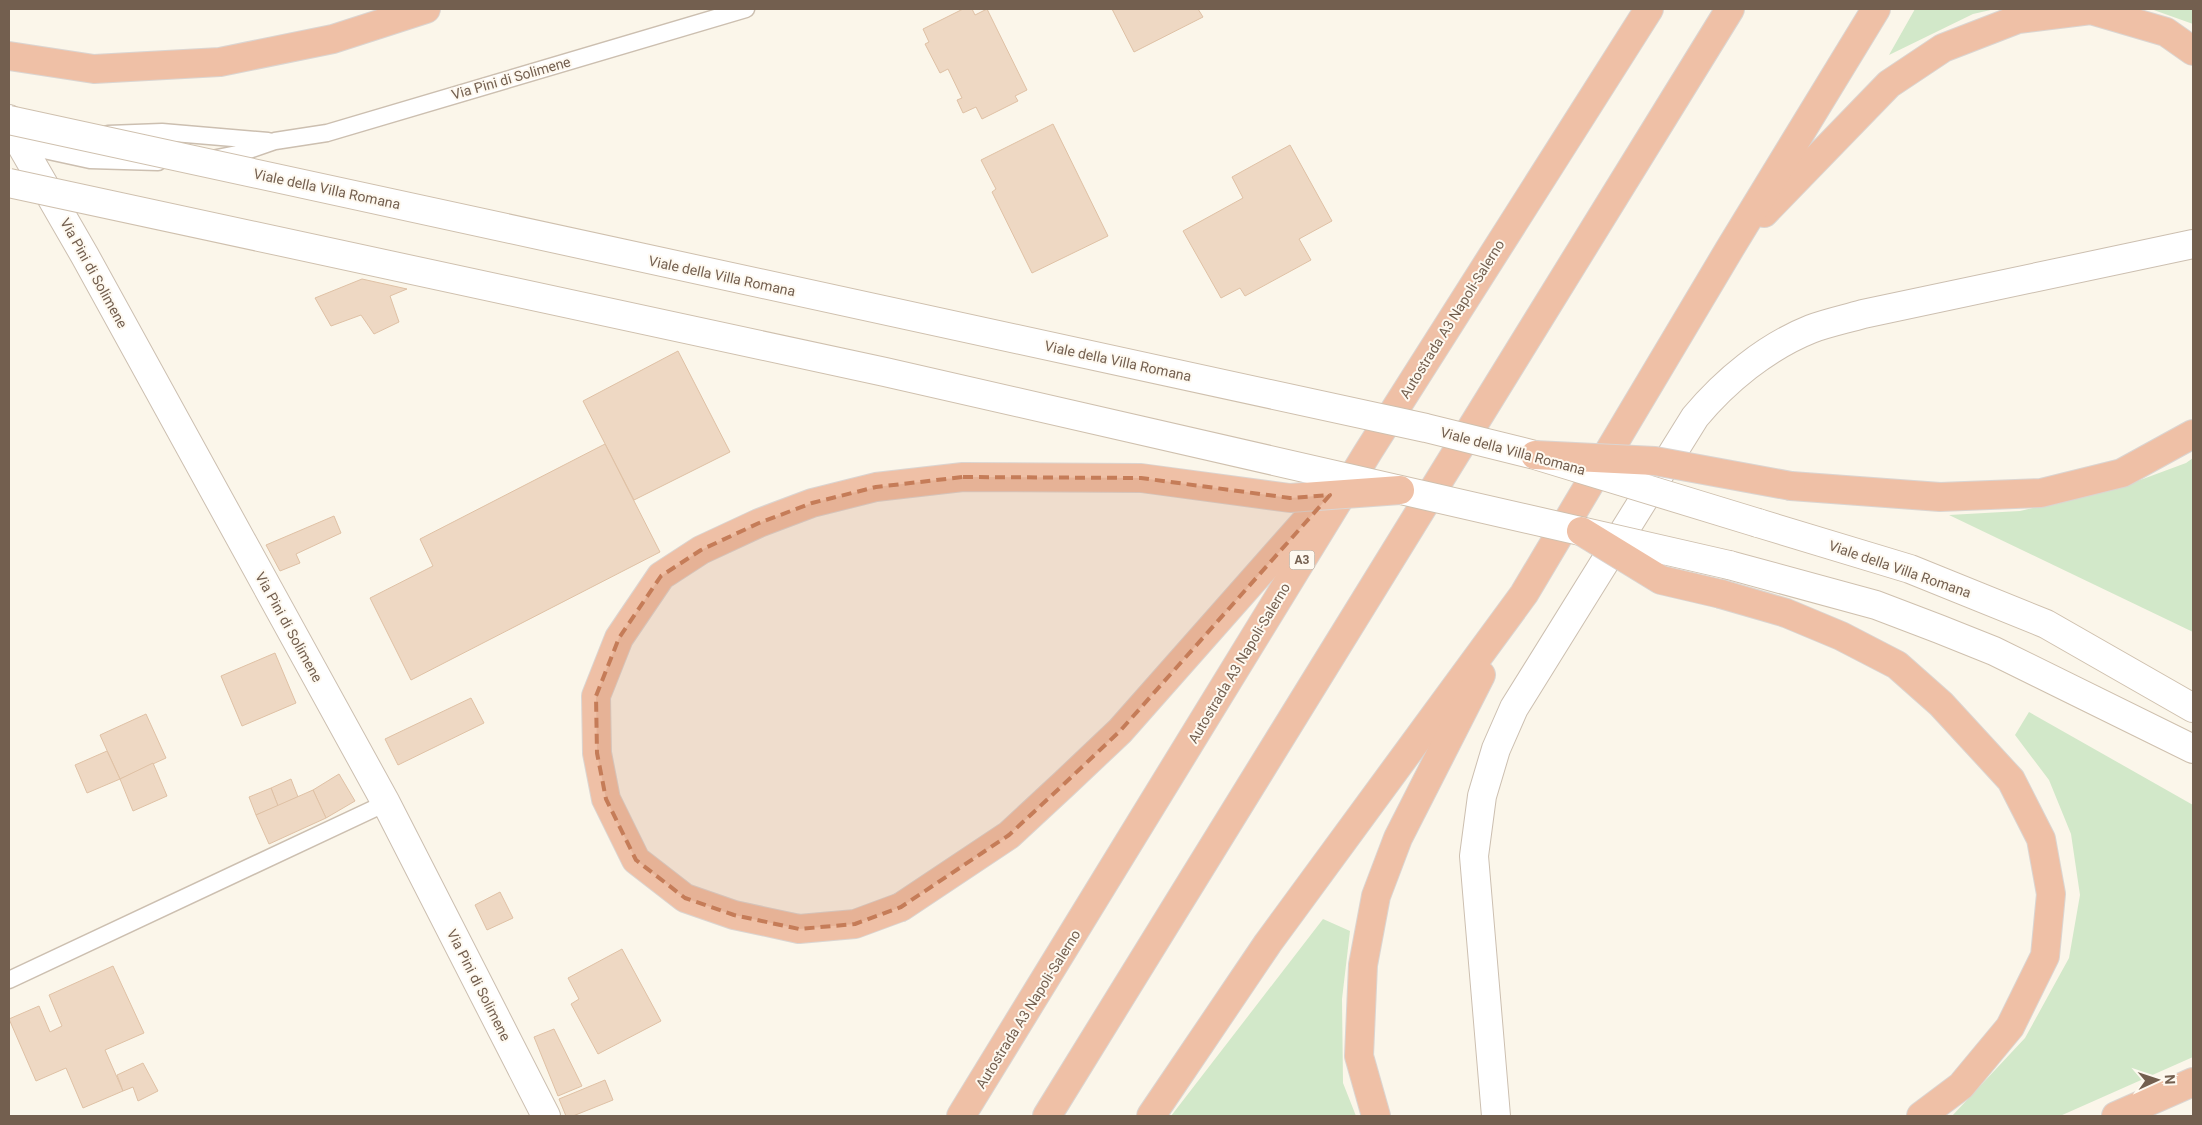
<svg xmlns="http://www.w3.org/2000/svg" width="2202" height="1125" font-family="Roboto,sans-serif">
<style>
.green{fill:#d2e8c9}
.building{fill:#eed8c3;stroke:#dfc1a5}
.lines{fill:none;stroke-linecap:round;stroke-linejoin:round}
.service-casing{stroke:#ccbfb0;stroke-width:19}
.minor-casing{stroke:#ccbfb0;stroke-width:30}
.secondary-casing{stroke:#cfc0ae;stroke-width:30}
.motorway-casing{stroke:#dbd5d1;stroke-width:30}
.service{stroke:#fff;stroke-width:16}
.minor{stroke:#fff;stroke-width:28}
.secondary{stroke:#fff;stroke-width:28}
.motorway{stroke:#efc0a6;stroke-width:28}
.secondary-bridge-casing{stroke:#cfc0ae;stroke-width:30;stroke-linecap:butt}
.motorway-bridge-casing{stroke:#dbd5d1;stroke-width:30;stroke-linecap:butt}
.secondary-bridge{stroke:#fff;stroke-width:28}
.motorway-bridge{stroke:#efc0a6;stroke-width:28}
.marked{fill:#c57c58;fill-opacity:0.2;stroke:#c57c58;stroke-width:4;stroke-dasharray:10 6;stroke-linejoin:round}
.labels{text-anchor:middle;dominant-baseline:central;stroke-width:4;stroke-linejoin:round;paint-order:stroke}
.shield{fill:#fef9f0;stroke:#9d8d7f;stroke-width:1}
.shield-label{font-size:12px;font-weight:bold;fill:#735f4f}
.street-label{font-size:14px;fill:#735f4f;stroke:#fef9f0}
</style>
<rect width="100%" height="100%" fill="#fbf6ea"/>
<g class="green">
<polygon points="1915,9 1995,9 1973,14 1889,55"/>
<polygon points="2151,9 2193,9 2193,24"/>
<polygon points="2193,458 2193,632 1949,515 2020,511 2124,486 2186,463"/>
<polygon points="2029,712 2193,805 2193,1057 2060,1116 1952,1116 2025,1038 2069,958 2080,895 2071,834 2049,780 2015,735"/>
<polygon points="1323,919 1350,931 1342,999 1343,1083 1356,1116 1171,1116"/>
</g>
<g class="building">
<polygon points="963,9 972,9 975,15 987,9 1027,90 1015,96 1018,101 982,119 976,107 963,113 957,100 962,98 948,69 940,73 925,44 929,42 923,29"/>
<polygon points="1112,9 1198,9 1203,17 1134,52"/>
<polygon points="1053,124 1108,236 1032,273 992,192 996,189 981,160"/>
<polygon points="1290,145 1332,221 1299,239 1311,260 1245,296 1240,288 1221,298 1183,231 1243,198 1232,177"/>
<polygon points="362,279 407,289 390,296 399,322 374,334 361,315 331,326 315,298"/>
<polygon points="678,351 730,452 634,500 583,401"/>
<polygon points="605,444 660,552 411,680 370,598 433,566 420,539"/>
<polygon points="334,516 341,533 296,554 300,563 280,571 266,545"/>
<polygon points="275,653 296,703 242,726 221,676"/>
<polygon points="471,698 484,723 398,765 385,739"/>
<polygon points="146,714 166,758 120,779 100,735"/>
<polygon points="107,751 120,779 87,793 75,765"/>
<polygon points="153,763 167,796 133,811 120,779"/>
<polygon points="339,774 355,801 326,818 313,790"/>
<polygon points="291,779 298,797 278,806 271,788"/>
<polygon points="271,788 278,806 256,815 249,797"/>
<polygon points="313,790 326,818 269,844 256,815"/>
<polygon points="500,892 513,918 487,930 475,905"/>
<polygon points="622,949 661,1021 598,1054 571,1004 579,999 568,978"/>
<polygon points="113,966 144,1033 105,1050 123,1091 83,1108 66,1068 36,1081 9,1019 39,1006 50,1032 62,1026 49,995"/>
<polygon points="554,1029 582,1086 558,1096 534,1037"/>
<polygon points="143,1063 158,1091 138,1101 133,1087 123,1091 117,1075"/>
<polygon points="605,1080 613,1100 573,1116 566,1116 559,1099"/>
</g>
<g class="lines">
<g class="service-casing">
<g id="service">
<polyline points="108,134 162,132 268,141"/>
<polyline points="21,145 90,160 158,162"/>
<polyline points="212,159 237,154 275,141 327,133 746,9"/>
<polyline points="9,980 386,803"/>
</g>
</g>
<g class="minor-casing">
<g id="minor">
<polyline points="9,119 21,145 85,256 386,803 546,1116"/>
<path d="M1496,1116L1474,856L1482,796L1496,749L1514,708L1695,417C1725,381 1766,347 1811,329C1827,323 1846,319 1863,314L2193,244"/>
</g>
</g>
<g class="secondary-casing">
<g id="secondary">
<polyline points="1758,523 1910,569 2046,624 2193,708"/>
<polyline points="1729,565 1876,605 1939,629 1994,651 2193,749"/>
</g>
</g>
<g class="motorway-casing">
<g id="motorway">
<polyline points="9,56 94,69 220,62 333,39 426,9"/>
<polyline points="1764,213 1889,84 1943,48 2018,19 2091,10 2166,32 2193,51"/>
<polyline points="1791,486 1940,497 2041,493 2122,473 2193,434"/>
<polyline points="1721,594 1786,613 1841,636 1897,665 1941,704 2011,780 2041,839 2051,894 2045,956 2010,1027 1961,1086 1921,1116"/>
<polyline points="901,907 1009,835 1064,784 1120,731 1320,505"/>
<polyline points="961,1116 1368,452 1649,9"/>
<polyline points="1047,1116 1730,9"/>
<polyline points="1151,1116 1268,943 1524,594 1729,250 1876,9"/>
<polyline points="1376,1116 1359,1056 1363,965 1376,896 1398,838 1481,675"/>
<polyline points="2116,1116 2193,1082"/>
</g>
</g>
<use href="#service" class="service"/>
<use href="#minor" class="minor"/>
<use href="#secondary" class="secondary"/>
<use href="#motorway" class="motorway"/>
<g class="secondary-bridge-casing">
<g id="secondary-bridge">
<polyline points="9,120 1426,428 1535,455 1758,523"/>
<polyline points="9,183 885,372 1729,565"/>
</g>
</g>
<g class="motorway-bridge-casing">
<g id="motorway-bridge">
<polyline points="1535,455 1655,461 1791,486"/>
<polyline points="1581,531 1661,580 1721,594"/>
<polyline points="901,907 855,924 799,929 734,915 685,898 636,860 606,799 597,753 596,696 619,638 661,576 701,550 759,523 812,503 876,487 963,477 1141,478 1290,498 1400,490"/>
</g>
</g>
<use href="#secondary-bridge" class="secondary-bridge"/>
<use href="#motorway-bridge" class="motorway-bridge"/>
</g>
<path class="marked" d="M963,477L1141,478L1290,498L1330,495L1120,731L1064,784L1009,835L901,907L855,924L799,929L734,915L685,898L636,860L606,799L597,753L596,696L619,638L661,576L701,550L759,523L812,503L876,487Z"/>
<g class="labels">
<rect class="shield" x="1289.5" y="550.5" width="25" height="19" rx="4"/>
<g class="shield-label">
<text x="1302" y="560">A3</text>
</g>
<g class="street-label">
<text transform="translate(511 78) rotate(-16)">Via Pini di Solimene</text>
<text transform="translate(327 189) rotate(12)">Viale della Villa Romana</text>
<text transform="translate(94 273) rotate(61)">Via Pini di Solimene</text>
<text transform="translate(722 276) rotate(12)">Viale della Villa Romana</text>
<text transform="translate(1452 319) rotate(-58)">Autostrada A3 Napoli-Salerno</text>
<text transform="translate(1118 361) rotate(12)">Viale della Villa Romana</text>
<text transform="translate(1513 451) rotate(15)">Viale della Villa Romana</text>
<text transform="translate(1900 569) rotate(19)">Viale della Villa Romana</text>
<text transform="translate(289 627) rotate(61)">Via Pini di Solimene</text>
<text transform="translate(1239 663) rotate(-59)">Autostrada A3 Napoli-Salerno</text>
<text transform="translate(479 985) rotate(63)">Via Pini di Solimene</text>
<text transform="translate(1028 1009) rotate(-58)">Autostrada A3 Napoli-Salerno</text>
</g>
</g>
<rect width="2202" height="1125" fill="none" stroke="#735f4f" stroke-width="20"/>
<g transform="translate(2157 1080) rotate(87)" stroke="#fef9f0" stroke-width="4" paint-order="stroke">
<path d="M0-4L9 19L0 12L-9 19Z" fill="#735f4f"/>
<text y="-8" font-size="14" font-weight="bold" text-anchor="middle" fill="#735f4f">N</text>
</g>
</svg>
